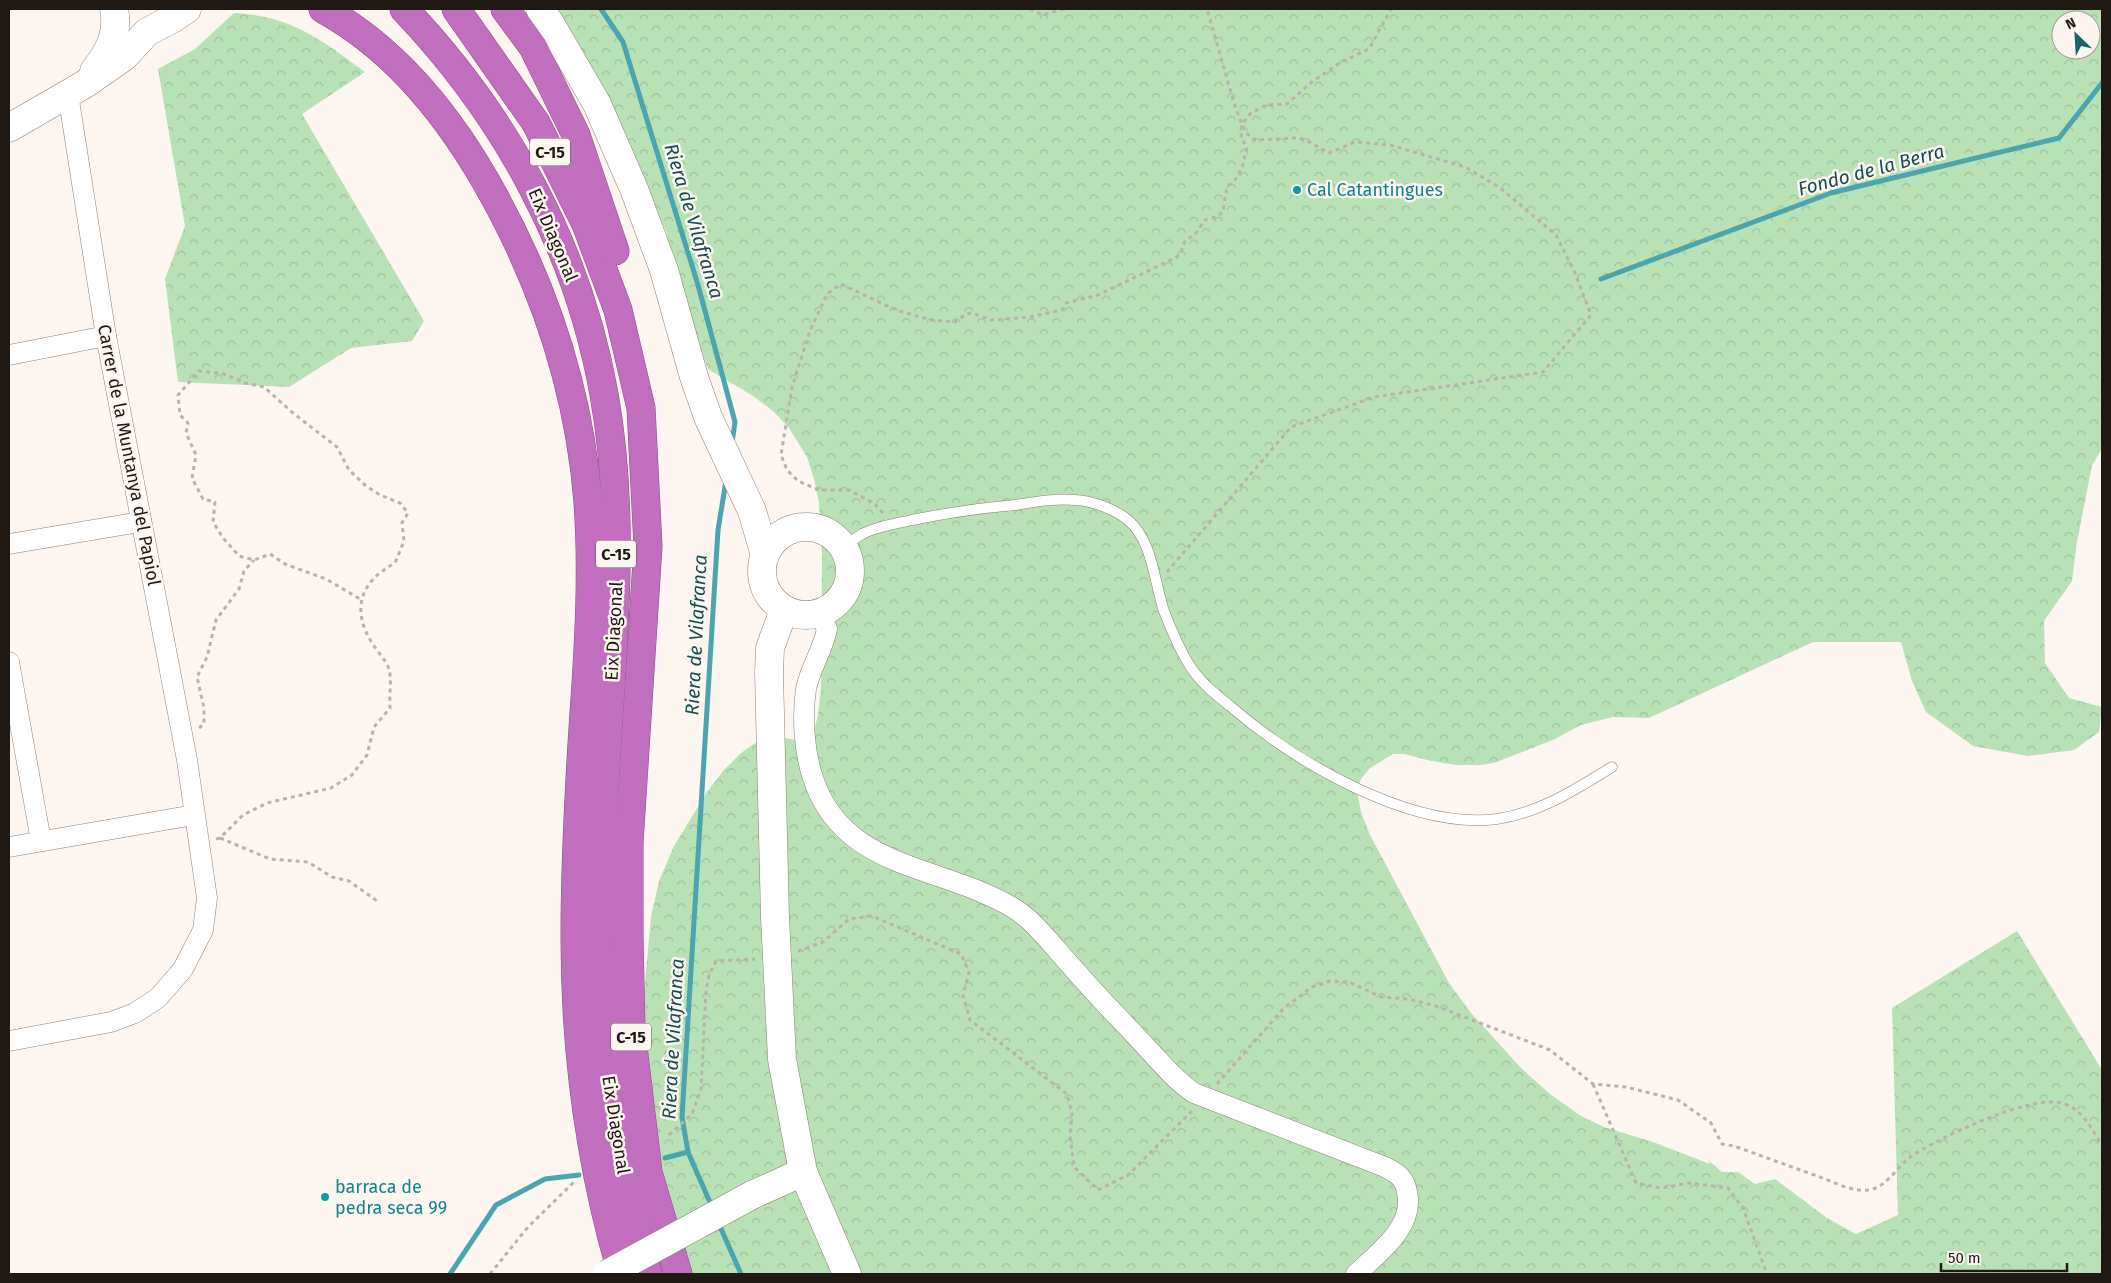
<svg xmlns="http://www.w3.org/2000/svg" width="2111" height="1283" font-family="'Fira Sans',sans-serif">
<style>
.forest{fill:url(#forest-crowns);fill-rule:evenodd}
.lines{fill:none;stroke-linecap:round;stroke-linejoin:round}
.stream{stroke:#4aa5ae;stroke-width:5}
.lane-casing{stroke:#907f72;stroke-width:11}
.street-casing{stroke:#907f72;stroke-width:21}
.secondary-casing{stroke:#907f72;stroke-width:29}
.highway-casing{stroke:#895082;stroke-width:29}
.path{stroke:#b9b1ac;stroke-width:3;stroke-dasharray:4 4;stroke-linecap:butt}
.lane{stroke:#fff;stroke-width:10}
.street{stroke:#fff;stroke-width:20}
.secondary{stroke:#fff;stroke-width:28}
.highway{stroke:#c26ebe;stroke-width:28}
.secondary-bridge-casing{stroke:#907f72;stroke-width:29;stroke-linecap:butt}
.secondary-bridge{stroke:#fff;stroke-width:28}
.culture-dot{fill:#0f9aa8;stroke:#fdf5ef;stroke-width:2}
.labels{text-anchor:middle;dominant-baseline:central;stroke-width:5;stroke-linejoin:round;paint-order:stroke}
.shield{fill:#fdf5ef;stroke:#625a55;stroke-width:1}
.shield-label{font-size:16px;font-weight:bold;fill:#1f1813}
.culture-label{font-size:18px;fill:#0d838f;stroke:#fdf5ef;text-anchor:start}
.street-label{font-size:18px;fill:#1f1813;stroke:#fdf5ef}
.water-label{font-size:19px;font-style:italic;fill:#144e55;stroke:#fdf5ef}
</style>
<defs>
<pattern id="forest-crowns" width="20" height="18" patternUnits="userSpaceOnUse" patternTransform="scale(1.25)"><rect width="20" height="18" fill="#b8e2b5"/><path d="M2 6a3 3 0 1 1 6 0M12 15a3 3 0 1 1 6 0" fill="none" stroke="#9ec19b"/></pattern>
</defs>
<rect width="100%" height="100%" fill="#fdf5ef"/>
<g class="forest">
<path d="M553,9H2102V449L2092,465L2077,542L2072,581L2044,621L2045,663L2069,698L2102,707L2099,732L2074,750L2028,756L1973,746L1926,712L1912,681L1901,642H1813L1649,718L1613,717L1581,725L1553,740L1494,763L1481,765H1456L1431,761L1405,754H1393L1370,768L1361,779L1357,790L1361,812L1370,835L1449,983L1471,1013L1522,1069L1550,1094L1581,1116L1604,1127L1653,1142L1710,1164L1708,1160L1722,1172H1738L1755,1184L1775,1179L1827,1218L1856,1234L1898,1215L1892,1008L2017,931L2102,1070V1274H667L643,1069L644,993L651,917L659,881L674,846L707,792L723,771L741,753L761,739L773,736L802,741L811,736L815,727L818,715L821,688L822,555L819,503L814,479L807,457L789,428L773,411L753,396L708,369L681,293L666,231ZM2061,20H2091V50H2061Z"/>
<path d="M234,13C292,16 320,39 365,72L302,114L424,321L412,341L351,348L289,387L178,382L165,279L185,226L158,69L195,49Z"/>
</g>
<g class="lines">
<g class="stream">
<polyline points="601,9 623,42 698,285 735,422 732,443"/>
<polyline points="1601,279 1831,193 2059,138 2102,83"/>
<polyline points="665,1158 688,1152"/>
<polyline points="712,1207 688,1152 682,1117 718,530 726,481"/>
<polyline points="718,1222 741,1274"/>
<polyline points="450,1274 496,1205 545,1179 579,1175"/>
</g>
<g class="lane-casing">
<path id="lane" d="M843,547C849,543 856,538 862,534C878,526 895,524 912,520C946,513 980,508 1015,505C1034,502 1056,498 1076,500C1092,501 1115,509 1128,520C1153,541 1154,582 1164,611C1171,629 1179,649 1190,666C1200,682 1215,694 1230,706C1294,761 1409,830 1497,819C1540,813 1576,789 1612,767"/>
</g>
<g class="street-casing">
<g id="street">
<polyline points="9,355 106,336"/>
<polyline points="9,544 140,522"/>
<path d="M819,613L827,629C823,650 810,668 806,689C802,717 804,749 812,775C836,854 907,863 974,889C993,897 1012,905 1027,918C1044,933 1058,952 1073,968C1097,996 1123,1022 1148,1049C1162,1064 1176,1081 1194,1093L1385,1167C1397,1173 1405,1178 1407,1192C1415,1227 1378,1253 1356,1274"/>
<polyline points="9,662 41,841"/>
<polyline points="9,847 194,815"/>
<polyline points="9,1041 111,1022 135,1013 158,998 183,969 203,930 207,898 187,760 106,336 68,94"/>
</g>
</g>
<g class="secondary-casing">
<g id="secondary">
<polyline points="540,9 550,23 597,104 634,189 664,270 694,377 708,417 752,511 765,555"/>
<path d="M94,71C109,52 119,34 114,9"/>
<polyline points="9,128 85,84 125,56 147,32 172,19 187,9"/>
<circle cx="806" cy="571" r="44"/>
<polyline points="784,610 770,648 769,673 775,917 782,1059 803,1172 847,1274"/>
<polyline points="752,1195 803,1172"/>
</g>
</g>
<g class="highway-casing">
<g id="highway">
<path d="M323,9C394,48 445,111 485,180C542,279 579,388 588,502C593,572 589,643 584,713C579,788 575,863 575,938C575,1052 590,1165 622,1274"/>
<path d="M404,9C506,116 578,248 604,394C627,522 612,650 605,779C597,949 599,1109 648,1274"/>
<polyline points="456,9 536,123 586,224 618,310 641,408 648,546 629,843 629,937 631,1030 648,1172 678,1274"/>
<polyline points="505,9 533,47 576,135 615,251"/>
</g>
</g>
<g class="path">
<polyline points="1030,9 1043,15 1063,9"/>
<polyline points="883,513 875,504 849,490 819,490 798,481 787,470 781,455 792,387 810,331 827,294 841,284 896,310 931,320 955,322 966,314 972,313 991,320 1030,317 1062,310 1066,303 1098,295 1177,257 1181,252 1185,241 1196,233 1205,220 1216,217 1223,212 1227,187 1235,180 1242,168 1247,147 1241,138 1242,124 1250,114 1266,105 1287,104 1313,81 1341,62 1369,49 1391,9"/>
<polyline points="1167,572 1291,427 1374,397 1543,372 1591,315 1575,273 1556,235 1499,187 1465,167 1390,145 1355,142 1329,153 1306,140 1297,138 1255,140 1245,132 1234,103 1207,9"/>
<polyline points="199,728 204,724 204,708 197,677 207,657 216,620 239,589 244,571 254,560"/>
<polyline points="220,838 270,859 308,862 332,877 349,881 380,903"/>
<path d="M216,839L220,838L243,815L267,803L331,788L352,775L367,755L374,727L390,708C389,696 392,680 389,669C386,660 377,651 372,643C351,609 360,582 395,563L404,541L402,523L408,513L400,503L380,495L366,486L349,470L337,447L293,413L264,387L245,383L224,374L199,371L178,395L180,415L188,423L186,433L196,455L192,478L203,499L215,502L213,522L223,538L239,556L254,560L270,554L285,564L326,579L360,599"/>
<polyline points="798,951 823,942 849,919 872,916 961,954 969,972 963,995 970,1020 1067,1094 1072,1113 1070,1136 1074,1167 1098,1190 1128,1175 1193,1110"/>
<path d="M1217,1084L1284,1008L1312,987L1330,981L1349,982L1381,997L1408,999L1436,1006L1550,1050L1593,1084L1626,1087L1678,1100L1711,1123L1722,1144L1734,1146C1762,1156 1789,1166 1817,1176C1832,1181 1851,1192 1868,1190C1886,1188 1896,1168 1909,1158C1937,1138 2029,1095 2061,1103C2081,1107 2093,1130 2102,1146"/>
<polyline points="1593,1084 1636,1183 1661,1188 1689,1183 1728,1188 1743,1208 1767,1274"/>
<polyline points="669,1135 692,1114 701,1089 706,991 709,975 716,961 755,959"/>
<polyline points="490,1274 528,1227 575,1181"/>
</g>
<use href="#lane" class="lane"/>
<use href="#street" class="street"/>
<use href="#secondary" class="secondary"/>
<use href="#highway" class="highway"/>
<g class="secondary-bridge-casing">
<polyline id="secondary-bridge" points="607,1274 752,1195"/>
</g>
<use href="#secondary-bridge" class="secondary-bridge"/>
</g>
<g class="culture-dot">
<circle cx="1297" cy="190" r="5"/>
<circle cx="325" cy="1197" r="5"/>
</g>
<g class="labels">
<g class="shield">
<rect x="530" y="138.5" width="40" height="27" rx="4"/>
<rect x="596" y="540.5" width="40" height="27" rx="4"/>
<rect x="611" y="1023.5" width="40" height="27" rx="4"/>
</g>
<g class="shield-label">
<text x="550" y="152">C-15</text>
<text x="616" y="554">C-15</text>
<text x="631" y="1037">C-15</text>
</g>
<g class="culture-label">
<text x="1307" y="190">Cal Catantingues</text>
<text x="335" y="1187">barraca de<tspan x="335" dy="21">pedra seca 99</tspan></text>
</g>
<g class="street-label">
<text transform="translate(553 235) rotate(67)">Eix Diagonal</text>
<text transform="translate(129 455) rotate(79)">Carrer de la Muntanya del Papiol</text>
<text transform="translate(614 631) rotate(-87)">Eix Diagonal</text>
<text transform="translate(616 1125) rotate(81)">Eix Diagonal</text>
</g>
<g class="water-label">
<text transform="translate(1871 170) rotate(-15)">Fondo de la Berra</text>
<text transform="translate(694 221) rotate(73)">Riera de Vilafranca</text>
<text transform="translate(696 635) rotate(-87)">Riera de Vilafranca</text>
<text transform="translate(673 1039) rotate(-87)">Riera de Vilafranca</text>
</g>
</g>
<rect width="2111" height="1283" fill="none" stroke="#1f1813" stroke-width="20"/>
<g transform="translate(2076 35) rotate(335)"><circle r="24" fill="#fdf5ef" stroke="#a49d97"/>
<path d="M0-4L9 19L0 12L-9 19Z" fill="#146468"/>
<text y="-8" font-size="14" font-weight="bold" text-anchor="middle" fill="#1f1813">N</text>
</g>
<path d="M1941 1263v8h126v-8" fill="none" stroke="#1f1813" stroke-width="2.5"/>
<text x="1948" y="1263" font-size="15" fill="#1f1813" stroke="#fdf5ef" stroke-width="4" paint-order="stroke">50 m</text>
</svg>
